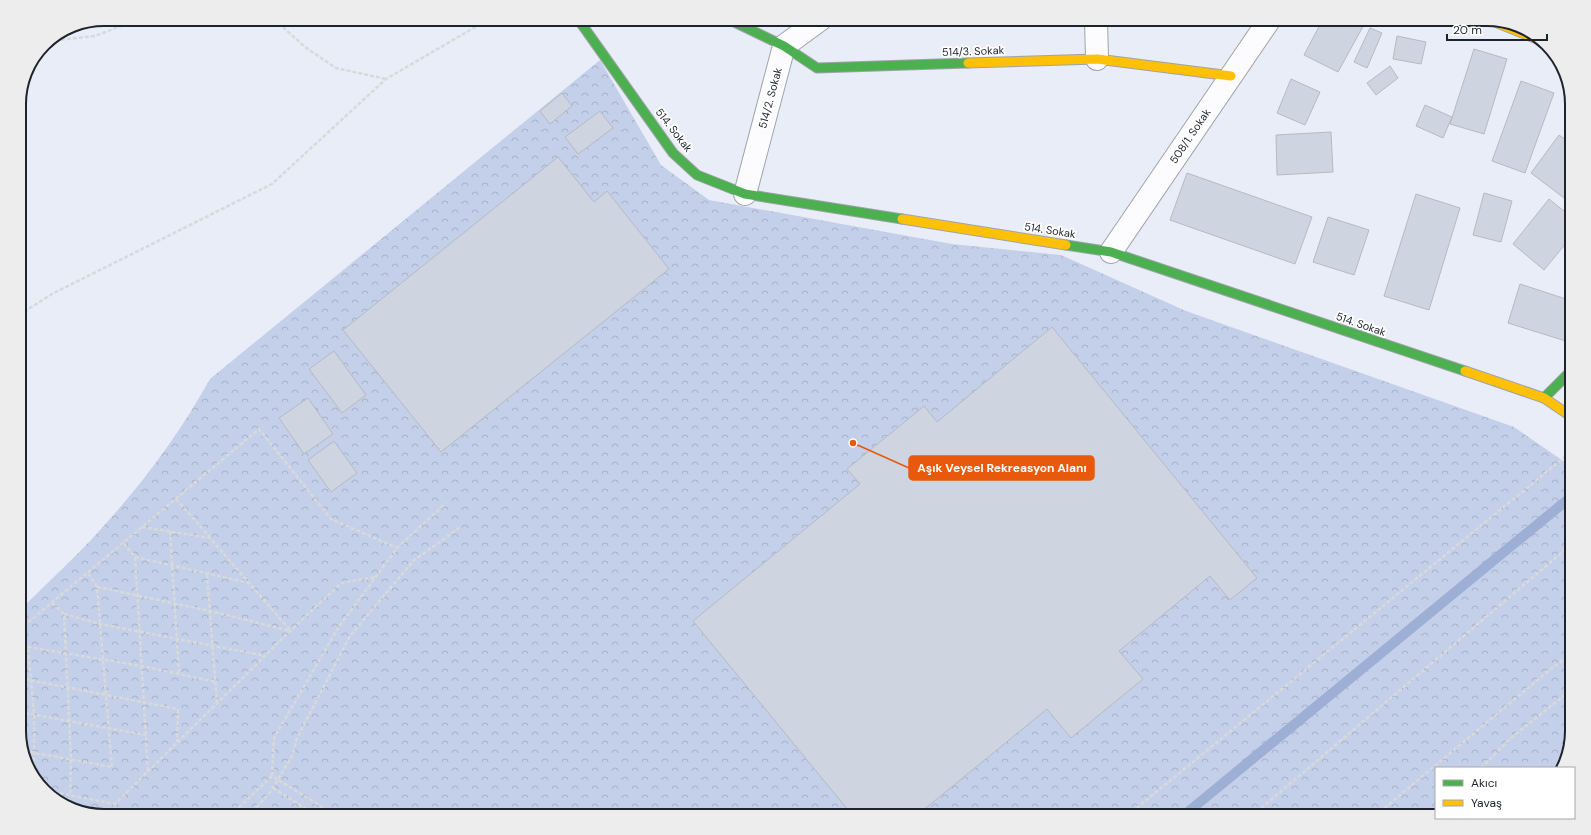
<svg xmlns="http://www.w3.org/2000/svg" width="1591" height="835" font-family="'DM Sans',sans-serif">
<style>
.park{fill:url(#park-crowns)}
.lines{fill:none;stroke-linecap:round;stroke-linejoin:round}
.stream{stroke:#9eafd5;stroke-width:10}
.building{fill:#ced4e0;stroke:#b6bac2}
.street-casing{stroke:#9fa2aa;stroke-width:24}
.fast-casing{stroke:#9fa2aa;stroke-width:11}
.slow-casing{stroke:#9fa2aa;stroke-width:11}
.path{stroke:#d7d9db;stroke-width:2.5;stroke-dasharray:4 2;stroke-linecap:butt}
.street{stroke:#fcfcfe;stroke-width:22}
.fast{stroke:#4caf50;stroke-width:9}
.slow{stroke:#ffc107;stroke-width:9}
.labels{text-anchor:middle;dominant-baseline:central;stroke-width:3.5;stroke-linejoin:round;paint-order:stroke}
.street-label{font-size:11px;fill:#1f232b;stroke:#fff}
.rim{fill:none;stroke:#1f232b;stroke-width:2}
.leader{fill:none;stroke:#e8590c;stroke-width:1.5}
.callout-dot{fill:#e8590c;stroke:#fff;stroke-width:1.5}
.callout{fill:#e8590c;stroke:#e8590c;stroke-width:1.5}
.callout-label{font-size:12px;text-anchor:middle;font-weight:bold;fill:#fff}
</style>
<defs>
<pattern id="park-crowns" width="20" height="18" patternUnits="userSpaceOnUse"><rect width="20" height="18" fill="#c4cfe9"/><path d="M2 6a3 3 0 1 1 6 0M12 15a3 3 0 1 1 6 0" fill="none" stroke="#a8b1c8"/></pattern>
</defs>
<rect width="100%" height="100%" fill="#e9edf7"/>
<path class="park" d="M600,60L661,165L709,200L952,244L1061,255L1186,311L1514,427L1572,467V731L1563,768H1436V816H104L66,807L33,778L19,737V611C46,584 75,558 101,529C143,483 180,433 210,379Z"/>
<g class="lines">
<polyline class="stream" points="1183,816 1572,496"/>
</g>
<g class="building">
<polygon points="1323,19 1363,19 1366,21 1338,72 1304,55"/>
<polygon points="1370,28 1382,33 1367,68 1354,62"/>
<polygon points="1397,36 1426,42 1421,64 1393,59"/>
<polygon points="1474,49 1507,59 1484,134 1450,124"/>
<polygon points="1390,66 1398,78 1376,95 1367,83"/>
<polygon points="1291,79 1320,92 1305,125 1277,113"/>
<polygon points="1521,81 1554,93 1525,173 1492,161"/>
<polygon points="562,93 572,106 550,124 540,111"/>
<polygon points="1425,105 1452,117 1443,138 1416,126"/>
<polygon points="600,111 613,128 578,154 565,137"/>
<polygon points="1331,132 1333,172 1277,175 1276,135"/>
<polygon points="1559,135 1572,144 1572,204 1531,173"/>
<polygon points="558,157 594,202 607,191 669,269 441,452 343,330"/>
<polygon points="1187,173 1312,217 1295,264 1170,220"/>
<polygon points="1484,193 1512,201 1501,242 1473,235"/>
<polygon points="1416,194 1460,208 1429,310 1384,296"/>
<polygon points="1549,199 1569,215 1572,211 1572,236 1544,270 1513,244"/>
<polygon points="1328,217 1369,230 1354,275 1313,262"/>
<polygon points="1520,284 1572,301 1572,343 1508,323"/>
<polygon points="1052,327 1257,578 1230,600 1210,576 1119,651 1143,679 1071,738 1047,709 916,816 853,816 693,621 860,484 847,469 924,406 937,422"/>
<polygon points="334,351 366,395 342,413 309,369"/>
<polygon points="308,398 333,434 304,454 279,418"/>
<polygon points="334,441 357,473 331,492 308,460"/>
</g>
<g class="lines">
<g class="street-casing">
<g id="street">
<polyline points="1096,19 1097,59"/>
<polyline points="745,194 784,46 821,19"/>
<polyline points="1111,252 1270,19"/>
</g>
</g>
<g class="fast-casing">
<g id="fast">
<polyline points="578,19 673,153 697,175 745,194 902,219"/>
<polyline points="728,19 784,46 817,68 968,63"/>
<polyline points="1066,245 1111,252 1465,371"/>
<polyline points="1544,398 1572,370"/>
</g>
</g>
<g class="slow-casing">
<g id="slow">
<polyline points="1490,20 1537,39"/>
<polyline points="968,63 1097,59 1231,76"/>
<polyline points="902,219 1066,245"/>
<polyline points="1465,371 1544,398 1572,417"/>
</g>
</g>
<g class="path">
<polyline points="274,19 305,47 336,68 386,79"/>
<polyline points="49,41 95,36 139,19"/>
<polyline points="19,315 52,294 272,184 386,79 489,19"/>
<polyline points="176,499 210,537"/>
<polyline points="142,527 210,538 290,630"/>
<polyline points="170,531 179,674"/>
<polyline points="124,543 135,557 148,771"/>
<polyline points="135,557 249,583"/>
<polyline points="207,574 217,704"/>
<polyline points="97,587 210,611 290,631"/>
<polyline points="52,603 64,614 71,759 70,795"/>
<polyline points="64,614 100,624 266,656"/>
<polyline points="19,630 259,429 331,519 397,548"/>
<polyline points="19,678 178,709 177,742"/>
<polyline points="19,712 146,735"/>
<polyline points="24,751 112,767 97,587 88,573"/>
<polyline points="1481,768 1510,739 1572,689"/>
<polyline points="272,776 274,738 338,628 397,548 446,503"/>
<polyline points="34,779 34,714 28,647 142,666 216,682"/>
<polyline points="273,788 318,816"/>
<polyline points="48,791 115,804 290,631 341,583 376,577"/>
<polyline points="230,816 272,776 337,816"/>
<polyline points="248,816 269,794 292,756 297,738 350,636 413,561 459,528"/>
<polyline points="1127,816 1572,451"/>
<polyline points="1252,816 1572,544"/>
<polyline points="1375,816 1552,668 1572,654"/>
<polyline points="1435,816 1436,815"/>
</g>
<use href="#street" class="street"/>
<use href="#fast" class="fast"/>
<use href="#slow" class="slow"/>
</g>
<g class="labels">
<g class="street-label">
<text transform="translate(973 51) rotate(-2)">514/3. Sokak</text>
<text transform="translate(770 98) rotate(-75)">514/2. Sokak</text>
<text transform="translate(674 130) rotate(52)">514. Sokak</text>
<text transform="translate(1190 136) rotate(-56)">508/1. Sokak</text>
<text transform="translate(1050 230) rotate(9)">514. Sokak</text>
<text transform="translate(1361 324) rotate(19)">514. Sokak</text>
</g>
</g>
<path d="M0 0H1591V835H0ZM104 26H1487A78 78 0 0 1 1565 104V731A78 78 0 0 1 1487 809H104A78 78 0 0 1 26 731V104A78 78 0 0 1 104 26Z" fill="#ededee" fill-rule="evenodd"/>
<path class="rim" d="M104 26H1487A78 78 0 0 1 1565 104V731A78 78 0 0 1 1487 809H104A78 78 0 0 1 26 731V104A78 78 0 0 1 104 26Z"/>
<path class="leader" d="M853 443L909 468"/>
<circle class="callout-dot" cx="853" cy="443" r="4"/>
<rect class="callout" x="909" y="456" width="185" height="24" rx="4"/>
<g class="callout-label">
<text x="1002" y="472">Aşık Veysel Rekreasyon Alanı</text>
</g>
<rect x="1435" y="767" width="140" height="52" fill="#ffffff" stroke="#a5a7aa"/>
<rect x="1443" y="780" width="20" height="6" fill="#4caf50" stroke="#a5a7aa"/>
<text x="1471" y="787" font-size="12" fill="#1f232b">Akıcı</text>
<rect x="1443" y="800" width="20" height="6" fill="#ffc107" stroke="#a5a7aa"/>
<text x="1471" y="807" font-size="12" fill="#1f232b">Yavaş</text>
<path d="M1447 34v6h100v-6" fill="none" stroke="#1f232b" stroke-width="2"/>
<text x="1453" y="34" font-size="12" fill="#1f232b" stroke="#ffffff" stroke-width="3" paint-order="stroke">20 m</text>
</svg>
